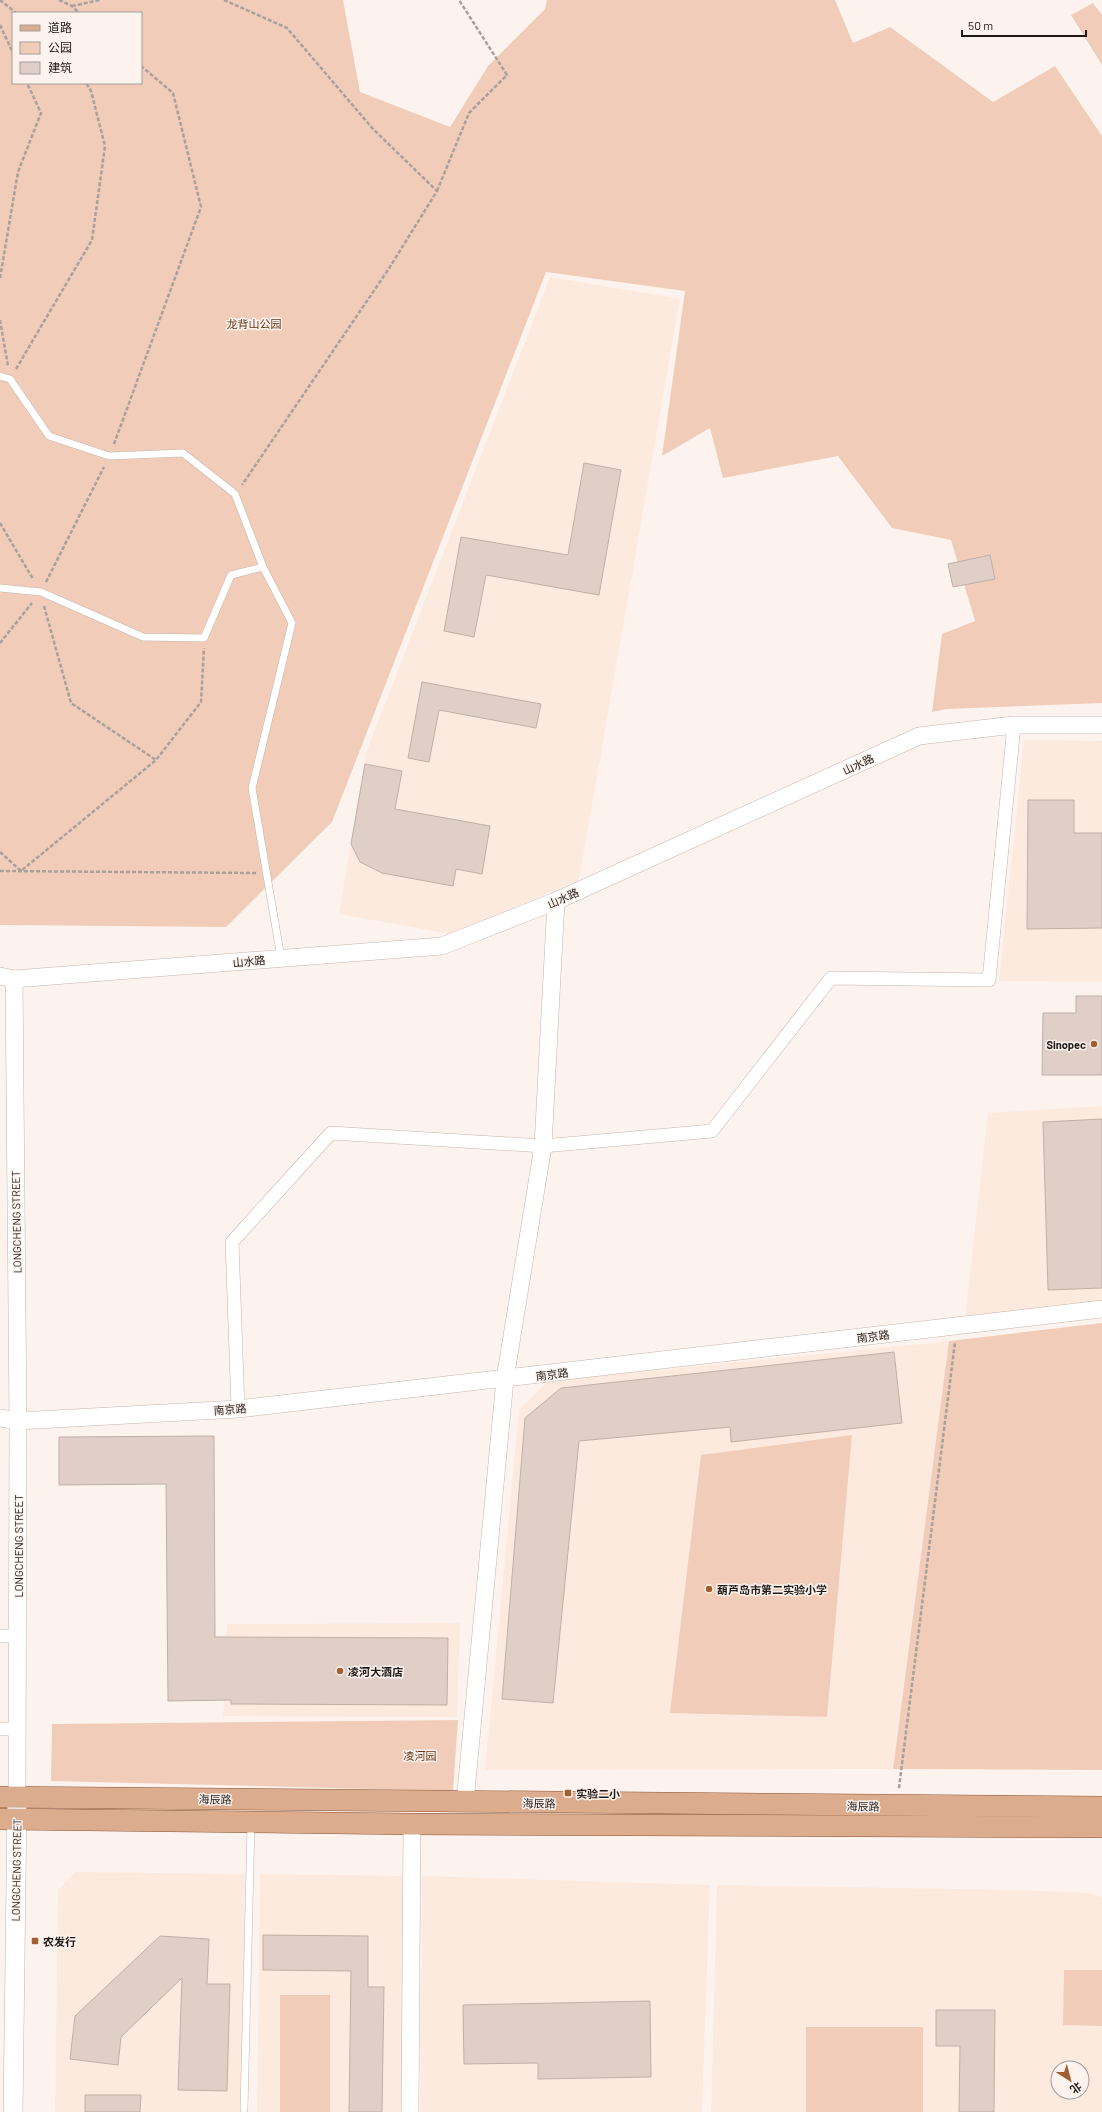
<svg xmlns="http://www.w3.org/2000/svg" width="1102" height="2112" font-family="Barlow,'Noto Sans SC',sans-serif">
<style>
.built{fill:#fdeadf;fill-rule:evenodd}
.green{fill:#f1cdb9;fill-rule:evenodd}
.building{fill:#dfcfc6;stroke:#bfb0a7}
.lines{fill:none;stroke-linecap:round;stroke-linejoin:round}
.service-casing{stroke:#c4b4ac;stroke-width:8}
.minor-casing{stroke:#c4b4ac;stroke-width:14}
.tertiary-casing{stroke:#c4b4ac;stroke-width:18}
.secondary-casing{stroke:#c4b4ac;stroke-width:20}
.primary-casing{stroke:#8b5534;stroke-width:22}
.path{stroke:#a9a09c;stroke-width:2.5;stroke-dasharray:4 2;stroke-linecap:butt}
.service{stroke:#fff;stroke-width:7}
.minor{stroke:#fff;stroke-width:13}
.tertiary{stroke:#fff;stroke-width:17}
.secondary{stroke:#fff;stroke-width:19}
.primary{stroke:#dcac8e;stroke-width:21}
.poi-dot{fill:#a25d30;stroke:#fdf3ee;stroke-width:1.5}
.labels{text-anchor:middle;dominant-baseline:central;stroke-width:3;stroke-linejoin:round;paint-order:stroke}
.park-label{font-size:11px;fill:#653412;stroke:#fdf3ee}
.street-label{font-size:11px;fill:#201a17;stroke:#fdf3ee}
.poi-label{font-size:11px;font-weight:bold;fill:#201a17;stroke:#fdf3ee;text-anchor:start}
</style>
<rect width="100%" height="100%" fill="#fdf3ee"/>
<g class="built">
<polygon points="550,277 680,299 579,880 451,934 339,914 366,753"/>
<polygon points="1024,740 1102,741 1102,982 999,981"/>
<polygon points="1102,1106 1102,1301 965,1316 988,1113"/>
<polygon points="949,1341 893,1769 485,1770 519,1409 549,1381"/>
<polygon points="460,1623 457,1717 223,1716 227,1624"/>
<polygon points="75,1872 245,1874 242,2112 55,2112 58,1890"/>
<polygon points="260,1874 405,1876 402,2112 257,2112"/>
<polygon points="422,1876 710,1885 702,2112 420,2112"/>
<path d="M717,1885L1021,1890L1088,1893L1102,1897V2112H711ZM1058,2068H1082V2092H1058Z"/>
</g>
<g class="green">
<path d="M0,0H343L360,92L450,127L488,66L545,9L547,0H835L853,43L890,27L993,102L1055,66L1102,136V703L947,709L932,712L942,634L975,621L951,540L892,528L838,456L723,478L710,428L662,456L685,291L546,272L332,822L226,927L0,925ZM13,13H141V83H13Z"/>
<polygon points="1093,3 1102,15 1102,65 1071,15"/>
<polygon points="1102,1323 1102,1770 893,1769 949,1341"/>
<polygon points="852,1435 827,1717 670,1713 701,1455"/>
<polygon points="458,1720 453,1791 51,1781 52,1724"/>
<polygon points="1064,1970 1102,1970 1102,2026 1063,2025"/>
<rect x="280" y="1995" width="50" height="117"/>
<rect x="806" y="2027" width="117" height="85"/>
</g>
<g class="building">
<polygon points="584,463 621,470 599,595 486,575 474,637 444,631 461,537 568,555"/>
<polygon points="990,555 995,579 953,587 948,564"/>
<polygon points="422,682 541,704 536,728 439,710 429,762 408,758"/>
<polygon points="365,764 402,771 395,809 490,826 482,874 456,869 453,886 382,873 360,862 351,844"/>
<polygon points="1028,800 1074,800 1074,833 1102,833 1102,928 1027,929"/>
<polygon points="1076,996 1102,996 1102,1075 1042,1075 1043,1013 1076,1013"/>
<polygon points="1102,1119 1102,1288 1048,1290 1043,1122"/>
<polygon points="894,1352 902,1423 731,1442 730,1427 579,1441 553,1703 502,1699 525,1418 561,1388"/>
<polygon points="214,1436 215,1637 448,1638 447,1705 231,1704 231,1700 168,1701 166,1484 59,1485 59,1437"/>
<polygon points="263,1935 368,1936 368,1987 384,1987 382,2112 349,2112 351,1971 263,1970"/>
<polygon points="160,1936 209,1939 207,1984 230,1984 227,2091 178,2090 182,1978 121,2037 118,2065 70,2059 75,2016"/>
<polygon points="650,2001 651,2077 538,2079 538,2063 464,2064 463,2005"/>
<polygon points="936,2010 995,2010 994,2112 959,2112 960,2046 936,2046"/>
<polygon points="85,2095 141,2095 140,2112 85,2112"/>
</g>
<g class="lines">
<g class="service-casing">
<g id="service">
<polyline points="0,376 10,379 49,436 109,456 183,453 235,494 263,567 292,623 252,788 281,958"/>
<polyline points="0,588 41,592 143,637 204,638 231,575 263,567"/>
<polyline points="244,2109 251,1825"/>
</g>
</g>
<g class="minor-casing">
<g id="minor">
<polyline points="238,1409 232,1242 331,1133 543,1146 712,1131 831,978 989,980 1014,725"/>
<polyline points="0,1636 18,1636"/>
<polyline points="0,1729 17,1729"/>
</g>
</g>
<g class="tertiary-casing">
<g id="tertiary">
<polyline points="0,976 14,979 442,946 556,901 919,736 1014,725 1102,725"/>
<polyline points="14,979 18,1421 17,1797"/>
<polyline points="0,1418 18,1421 238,1409 1102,1309"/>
<polyline points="465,1802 505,1379 543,1146 556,901"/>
<polyline points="410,2112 412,1824"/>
</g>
</g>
<g class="secondary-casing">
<polyline id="secondary" points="13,2112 17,1805"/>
</g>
<g class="primary-casing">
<g id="primary">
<polyline points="0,1797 1102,1807"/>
<polyline points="0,1819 412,1824 1102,1827"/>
</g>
</g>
<g class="path">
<polyline points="0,0 16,13"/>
<polyline points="59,0 72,6 79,13"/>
<polyline points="224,0 287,28 373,129 437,191 388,270 242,485"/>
<polyline points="72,6 100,0"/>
<polyline points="0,25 13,53"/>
<polyline points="437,191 469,113 507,75 459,0"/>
<polyline points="0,278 18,172 41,113 27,83"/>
<polyline points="0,320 8,366"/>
<polyline points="16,369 92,240 105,146 91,91 86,83"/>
<polyline points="114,444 201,207 173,93 141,66"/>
<polyline points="0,523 33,579"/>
<polyline points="46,582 104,467"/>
<polyline points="44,606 71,703 156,760"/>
<polyline points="0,643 32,603"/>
<polyline points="0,852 21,871 156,760 201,702 204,648"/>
<polyline points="0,871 256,873"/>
<polyline points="899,1788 955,1342"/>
</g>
<use href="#service" class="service"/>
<use href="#minor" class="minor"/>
<use href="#tertiary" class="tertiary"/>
<use href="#secondary" class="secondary"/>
<use href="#primary" class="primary"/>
</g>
<g class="poi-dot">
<circle cx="1094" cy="1044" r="4"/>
<circle cx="709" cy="1589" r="4"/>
<circle cx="340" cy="1671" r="4"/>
<rect x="564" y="1789" width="8" height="8" rx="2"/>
<rect x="31" y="1937" width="8" height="8" rx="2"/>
</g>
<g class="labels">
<g class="park-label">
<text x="254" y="323">龙背山公园</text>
<text x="420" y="1755">凌河园</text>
</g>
<g class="street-label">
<text transform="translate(858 764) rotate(-25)">山水路</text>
<text transform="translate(563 898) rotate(-24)">山水路</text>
<text transform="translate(249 961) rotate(-5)">山水路</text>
<text transform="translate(16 1222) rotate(-91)">LONGCHENG STREET</text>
<text transform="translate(873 1336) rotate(-7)">南京路</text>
<text transform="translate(552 1374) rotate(-7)">南京路</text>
<text transform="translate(230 1409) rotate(-4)">南京路</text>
<text transform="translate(18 1546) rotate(-90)">LONGCHENG STREET</text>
<text transform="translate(215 1799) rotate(1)">海辰路</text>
<text transform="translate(539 1803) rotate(1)">海辰路</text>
<text transform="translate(863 1806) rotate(1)">海辰路</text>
<text transform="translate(16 1870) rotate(-89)">LONGCHENG STREET</text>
</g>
<g class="poi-label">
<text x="1086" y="1044" text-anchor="end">Sinopec</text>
<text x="717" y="1589">葫芦岛市第二实验小学</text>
<text x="348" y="1671">凌河大酒店</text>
<text x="576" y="1793">实验二小</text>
<text x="43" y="1941">农发行</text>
</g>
</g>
<rect x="12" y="12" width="130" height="72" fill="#fdf3ee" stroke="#a59c98"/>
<rect x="20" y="25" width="20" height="6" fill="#dcac8e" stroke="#a59c98"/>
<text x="48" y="32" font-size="12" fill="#201a17">道路</text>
<rect x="20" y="42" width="20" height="12" fill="#f1cdb9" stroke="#a59c98"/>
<text x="48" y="52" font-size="12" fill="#201a17">公园</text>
<rect x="20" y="62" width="20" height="12" fill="#dfcfc6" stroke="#a59c98"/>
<text x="48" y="72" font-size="12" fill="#201a17">建筑</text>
<g transform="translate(1070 2080) rotate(144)"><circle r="19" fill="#fdf3ee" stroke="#a59c98"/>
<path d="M0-3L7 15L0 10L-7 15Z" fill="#a25d30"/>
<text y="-6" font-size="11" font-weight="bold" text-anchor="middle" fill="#201a17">北</text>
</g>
<path d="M962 30v6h124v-6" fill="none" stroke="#201a17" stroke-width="2"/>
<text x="968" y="30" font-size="12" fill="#201a17" stroke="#fdf3ee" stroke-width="3" paint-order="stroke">50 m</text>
</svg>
